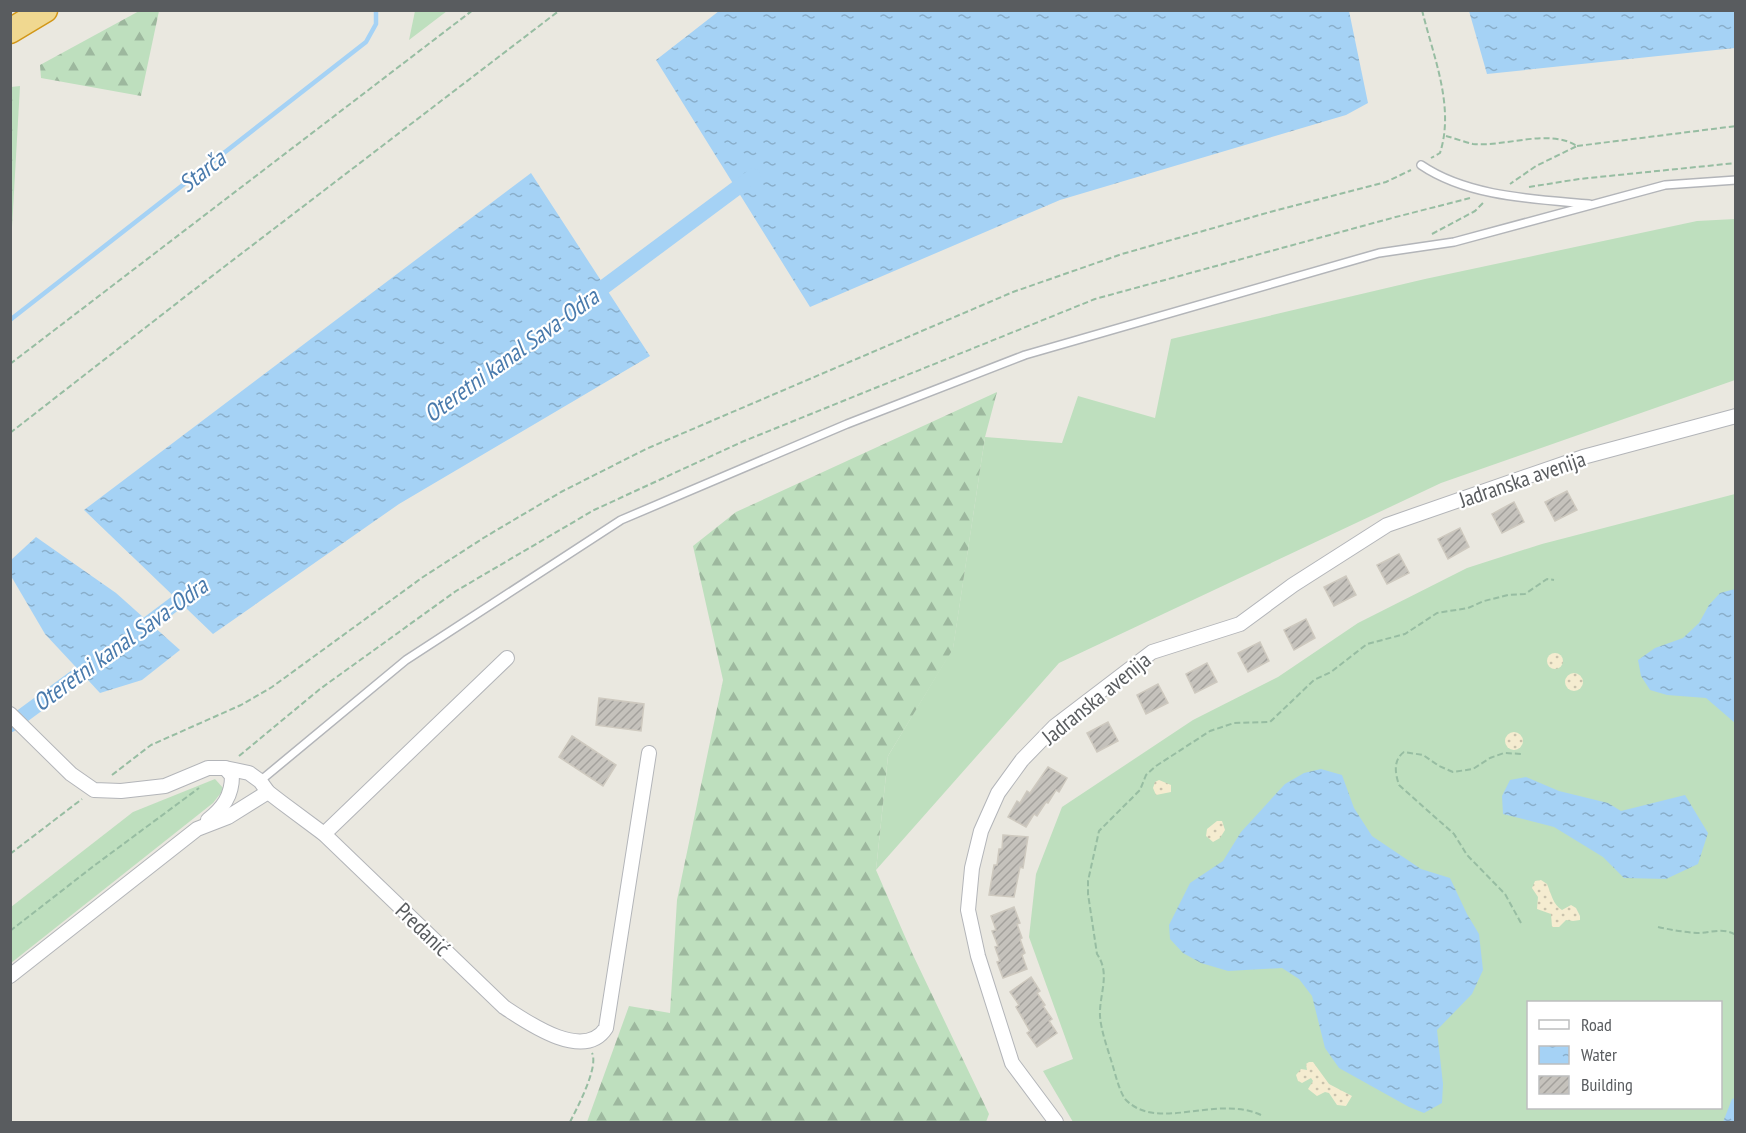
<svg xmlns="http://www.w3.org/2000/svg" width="1746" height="1133" font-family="'PT Sans Narrow',sans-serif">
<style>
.grass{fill:#bedfbe;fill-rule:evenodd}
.forest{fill:url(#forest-firs)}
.sand{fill:url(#sand-dots)}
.water{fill:url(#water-ripples)}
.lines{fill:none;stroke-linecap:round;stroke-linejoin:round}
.stream{stroke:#a5d2f5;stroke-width:4.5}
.canal{stroke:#a5d2f5;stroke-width:15}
.building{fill:url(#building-hatch);stroke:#cec9bf;stroke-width:1.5}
.service-casing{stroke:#b3b5b9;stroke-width:10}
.minor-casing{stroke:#b3b5b9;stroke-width:16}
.motorway-casing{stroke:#d29718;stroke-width:27}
.path{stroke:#97bda2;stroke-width:2;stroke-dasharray:6 3;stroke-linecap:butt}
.service{stroke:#fff;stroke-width:7}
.minor{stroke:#fff;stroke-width:14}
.motorway{stroke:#f0d890;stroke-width:24}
.labels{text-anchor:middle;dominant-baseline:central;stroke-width:4.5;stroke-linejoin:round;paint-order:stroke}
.street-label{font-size:22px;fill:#595c5f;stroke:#fff}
.water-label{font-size:24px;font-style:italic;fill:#497aac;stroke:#fff}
</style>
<defs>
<pattern id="forest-firs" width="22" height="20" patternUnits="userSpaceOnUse" patternTransform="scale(1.5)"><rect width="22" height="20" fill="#bedfbe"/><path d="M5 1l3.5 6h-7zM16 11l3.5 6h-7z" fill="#9db89e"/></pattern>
<pattern id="sand-dots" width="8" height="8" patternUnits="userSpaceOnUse" patternTransform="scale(1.5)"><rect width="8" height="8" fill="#f5ecd0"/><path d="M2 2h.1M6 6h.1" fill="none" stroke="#c9c2ac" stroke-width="1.8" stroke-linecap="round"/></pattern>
<pattern id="water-ripples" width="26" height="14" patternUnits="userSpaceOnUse" patternTransform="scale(1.5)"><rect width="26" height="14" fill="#a5d2f5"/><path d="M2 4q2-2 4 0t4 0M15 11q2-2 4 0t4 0" fill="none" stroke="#89aeca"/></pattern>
<pattern id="building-hatch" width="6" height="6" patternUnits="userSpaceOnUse" patternTransform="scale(1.5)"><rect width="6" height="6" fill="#c5c2bc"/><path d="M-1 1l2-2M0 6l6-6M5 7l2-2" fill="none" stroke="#a3a19c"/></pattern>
</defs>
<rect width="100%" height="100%" fill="#eae8e0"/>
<g class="grass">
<polygon points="415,11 415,10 447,11 409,40"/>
<polygon points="1735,219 1735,380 1441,483 1059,663 876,870 888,756 953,648 985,437 1062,443 1078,396 1155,418 1171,339 1425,279 1697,221"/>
<path d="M1735,494V1122H1073L1043,1071L1073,1059L1029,937L1036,874L1062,807L1193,720L1278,677L1358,623L1467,568L1542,544ZM1528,1002H1720V1108H1528Z"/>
<polygon points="215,779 224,789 213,803 11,963 11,907 133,812"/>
</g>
<g class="forest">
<polygon points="141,10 159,11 141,96 41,78 40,65"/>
<polygon points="20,86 11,245 11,87"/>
<polygon points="997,392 985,437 953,649 888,756 876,870 913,955 989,1114 986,1122 587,1122 629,1006 670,1013 677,900 723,680 693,546 736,512"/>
</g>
<g class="sand">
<circle cx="1555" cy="661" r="8"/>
<circle cx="1574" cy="682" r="9"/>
<circle cx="1514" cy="741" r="9"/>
<polygon points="1159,780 1171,785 1171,792 1156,795 1153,788 1155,782"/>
<polygon points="1217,821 1222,821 1225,830 1220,838 1213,842 1206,836 1207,829"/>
<path d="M1541,880L1547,884C1551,893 1553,905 1562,910L1571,905L1576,908L1580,916V920L1573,921L1566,920L1559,927H1552L1551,914L1537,909L1538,897L1532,888L1535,881Z"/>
<polygon points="1309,1062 1313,1062 1329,1084 1352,1096 1346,1106 1337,1105 1329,1093 1325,1092 1317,1096 1308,1089 1313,1081 1311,1078 1302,1083 1298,1081 1296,1075 1301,1069 1307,1070 1306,1064"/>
</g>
<g class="water">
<polygon points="719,11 1349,11 1368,103 1346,115 1060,200 810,307 656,60"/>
<polygon points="1469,11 1735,11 1735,48 1487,74"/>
<polygon points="531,173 650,356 399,504 213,634 84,510"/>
<polygon points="36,537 116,593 180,650 142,680 100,693 45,634 11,576 11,560"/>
<polygon points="1735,589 1736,589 1735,723 1706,698 1667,695 1650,690 1641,676 1638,660 1655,648 1683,638 1699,623 1709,605 1720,593"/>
<polygon points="1321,769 1342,775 1354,808 1372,836 1421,869 1450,878 1467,914 1479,934 1483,970 1472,994 1437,1030 1443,1084 1442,1103 1424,1113 1409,1107 1339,1068 1325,1048 1312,996 1299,979 1282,968 1228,971 1201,963 1183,953 1170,939 1169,925 1190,883 1223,861 1241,832 1285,784 1304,773"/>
<polygon points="1526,777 1559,791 1608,803 1621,811 1685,795 1708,833 1698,864 1666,879 1624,878 1603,857 1554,827 1503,814 1502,796 1510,780"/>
<polygon points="1735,1098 1735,1122 1723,1122 1732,1099"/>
</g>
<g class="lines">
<polyline class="stream" points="10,320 366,42 376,24 376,10"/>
<g class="canal">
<polyline points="589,298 753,176"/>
<polyline points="133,635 193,590"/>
<polyline points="10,725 97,661"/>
</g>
</g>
<g class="building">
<polygon points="1567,491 1577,510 1555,521 1545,502"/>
<polygon points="1514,502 1524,522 1502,533 1492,514"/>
<polygon points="1460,528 1469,547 1448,559 1438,539"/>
<polygon points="1399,554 1409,573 1387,584 1377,565"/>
<polygon points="1346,576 1356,595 1334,606 1324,587"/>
<polygon points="1306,619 1315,638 1294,650 1284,630"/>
<polygon points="1260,642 1269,661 1248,672 1238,653"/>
<polygon points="1207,663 1217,682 1195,693 1186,674"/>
<polygon points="1158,684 1168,703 1146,714 1137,695"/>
<polygon points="599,698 644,704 641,731 596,725"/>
<polygon points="1108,722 1118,741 1097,752 1087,733"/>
<polygon points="572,736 616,765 603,786 559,757"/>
<polygon points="1048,767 1067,778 1059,792 1056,790 1048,803 1046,802 1037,816 1034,814 1026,827 1008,817 1017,801 1020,803 1027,791 1030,793"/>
<polygon points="1003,835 1028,837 1023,868 1020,867 1014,897 989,895 994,865 997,865 999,849 1002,849"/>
<polygon points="1014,907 1020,923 1017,924 1022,938 1020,939 1025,953 1022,955 1027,969 1003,978 997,962 1000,961 995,947 998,946 992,931 996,930 991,916"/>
<polygon points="1031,977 1040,991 1037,993 1045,1005 1043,1006 1052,1019 1049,1021 1057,1033 1037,1047 1027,1033 1030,1031 1016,1007 1019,1005 1010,992"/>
</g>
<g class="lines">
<g class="service-casing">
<g id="service">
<path d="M1421,165C1468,197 1534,199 1589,204"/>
<polyline points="260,781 406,660 621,520 847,424 1025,355 1379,253 1454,242 1665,185 1736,180"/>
</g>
</g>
<g class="minor-casing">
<g id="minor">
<path d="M10,714L71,774L94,790L121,791L165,786L208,768H225L249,773L260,781L268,792L281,802L324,834L504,1007C528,1023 584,1062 606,1028L649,753"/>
<path d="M208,820C223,808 232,796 232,776L225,768"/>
<polyline points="324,834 507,658"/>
<polyline points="10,976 197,829 228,817 268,792"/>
<polyline points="1056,1122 1012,1063 978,956 968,910 972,868 981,831 998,793 1022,760 1055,726 1152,652 1240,624 1293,585 1387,525 1583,457 1736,416"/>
</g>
</g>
<g class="motorway-casing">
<polyline id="motorway" points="10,31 45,10"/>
</g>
<g class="path">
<path d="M1422,10C1433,56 1455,106 1440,153L1431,158"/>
<path d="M1446,136C1454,138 1464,142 1473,144C1506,147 1549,128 1577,146L1536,166L1510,184"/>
<polyline points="1577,146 1736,126"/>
<polyline points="1529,187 1579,179 1736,163"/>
<polyline points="1432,234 1475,211 1483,203"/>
<polyline points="10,364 473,10"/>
<polyline points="10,433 186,296 560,10"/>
<polyline points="239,756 320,689 456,591 594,510 744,441 1095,299 1392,218 1470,198"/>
<polyline points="112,775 151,745 241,705 272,687 423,577 485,537 561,492 646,449 1013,292 1122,254 1270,212 1386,182 1411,170"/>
<polyline points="10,854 82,799"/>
<path d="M1521,923L1505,894L1467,855L1454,834L1399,785C1395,773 1393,760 1404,752L1423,755L1439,766L1453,772L1473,769L1490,758L1504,753L1523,754"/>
<path d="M1658,927C1671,930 1684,932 1697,933C1711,933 1723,927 1736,935"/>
<polyline points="10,931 95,865 199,788"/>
<path d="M1261,1115C1215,1094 1157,1133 1125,1099C1118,1088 1115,1072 1111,1060C1107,1047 1101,1030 1100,1016C1099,994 1111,974 1097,954L1088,894V881L1099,831L1140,790L1146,775L1156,766L1210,731L1234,723L1270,722L1314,680L1331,672L1367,644L1405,634L1437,613L1468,608L1484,601L1508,595L1525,594L1547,579L1554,580"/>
<path d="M570,1122C577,1108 599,1067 592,1053"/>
</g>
<use href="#service" class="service"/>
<use href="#minor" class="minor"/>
<use href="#motorway" class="motorway"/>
</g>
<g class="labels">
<g class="street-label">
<text transform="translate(1522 479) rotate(-19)">Jadranska avenija</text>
<text transform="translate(1096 698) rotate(-39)">Jadranska avenija</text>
<text transform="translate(423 929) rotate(44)">Predanić</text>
</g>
<g class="water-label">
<text transform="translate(202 171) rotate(-38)">Starča</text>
<text transform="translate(511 355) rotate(-36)">Oteretni kanal Sava-Odra</text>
<text transform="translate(120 644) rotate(-36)">Oteretni kanal Sava-Odra</text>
</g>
</g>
<rect width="1746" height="1133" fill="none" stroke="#595c5f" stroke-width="24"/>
<rect x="1527" y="1001" width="195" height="108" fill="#ffffff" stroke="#bdbebf" stroke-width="1.5"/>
<rect x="1539" y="1020" width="30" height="9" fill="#ffffff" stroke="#bdbebf" stroke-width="1.5"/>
<text x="1581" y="1031" font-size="18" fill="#595c5f">Road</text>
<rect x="1539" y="1046" width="30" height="18" fill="url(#water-ripples)" stroke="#bdbebf" stroke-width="1.5"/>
<text x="1581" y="1061" font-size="18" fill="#595c5f">Water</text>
<rect x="1539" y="1076" width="30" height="18" fill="url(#building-hatch)" stroke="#bdbebf" stroke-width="1.5"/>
<text x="1581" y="1091" font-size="18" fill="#595c5f">Building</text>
</svg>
